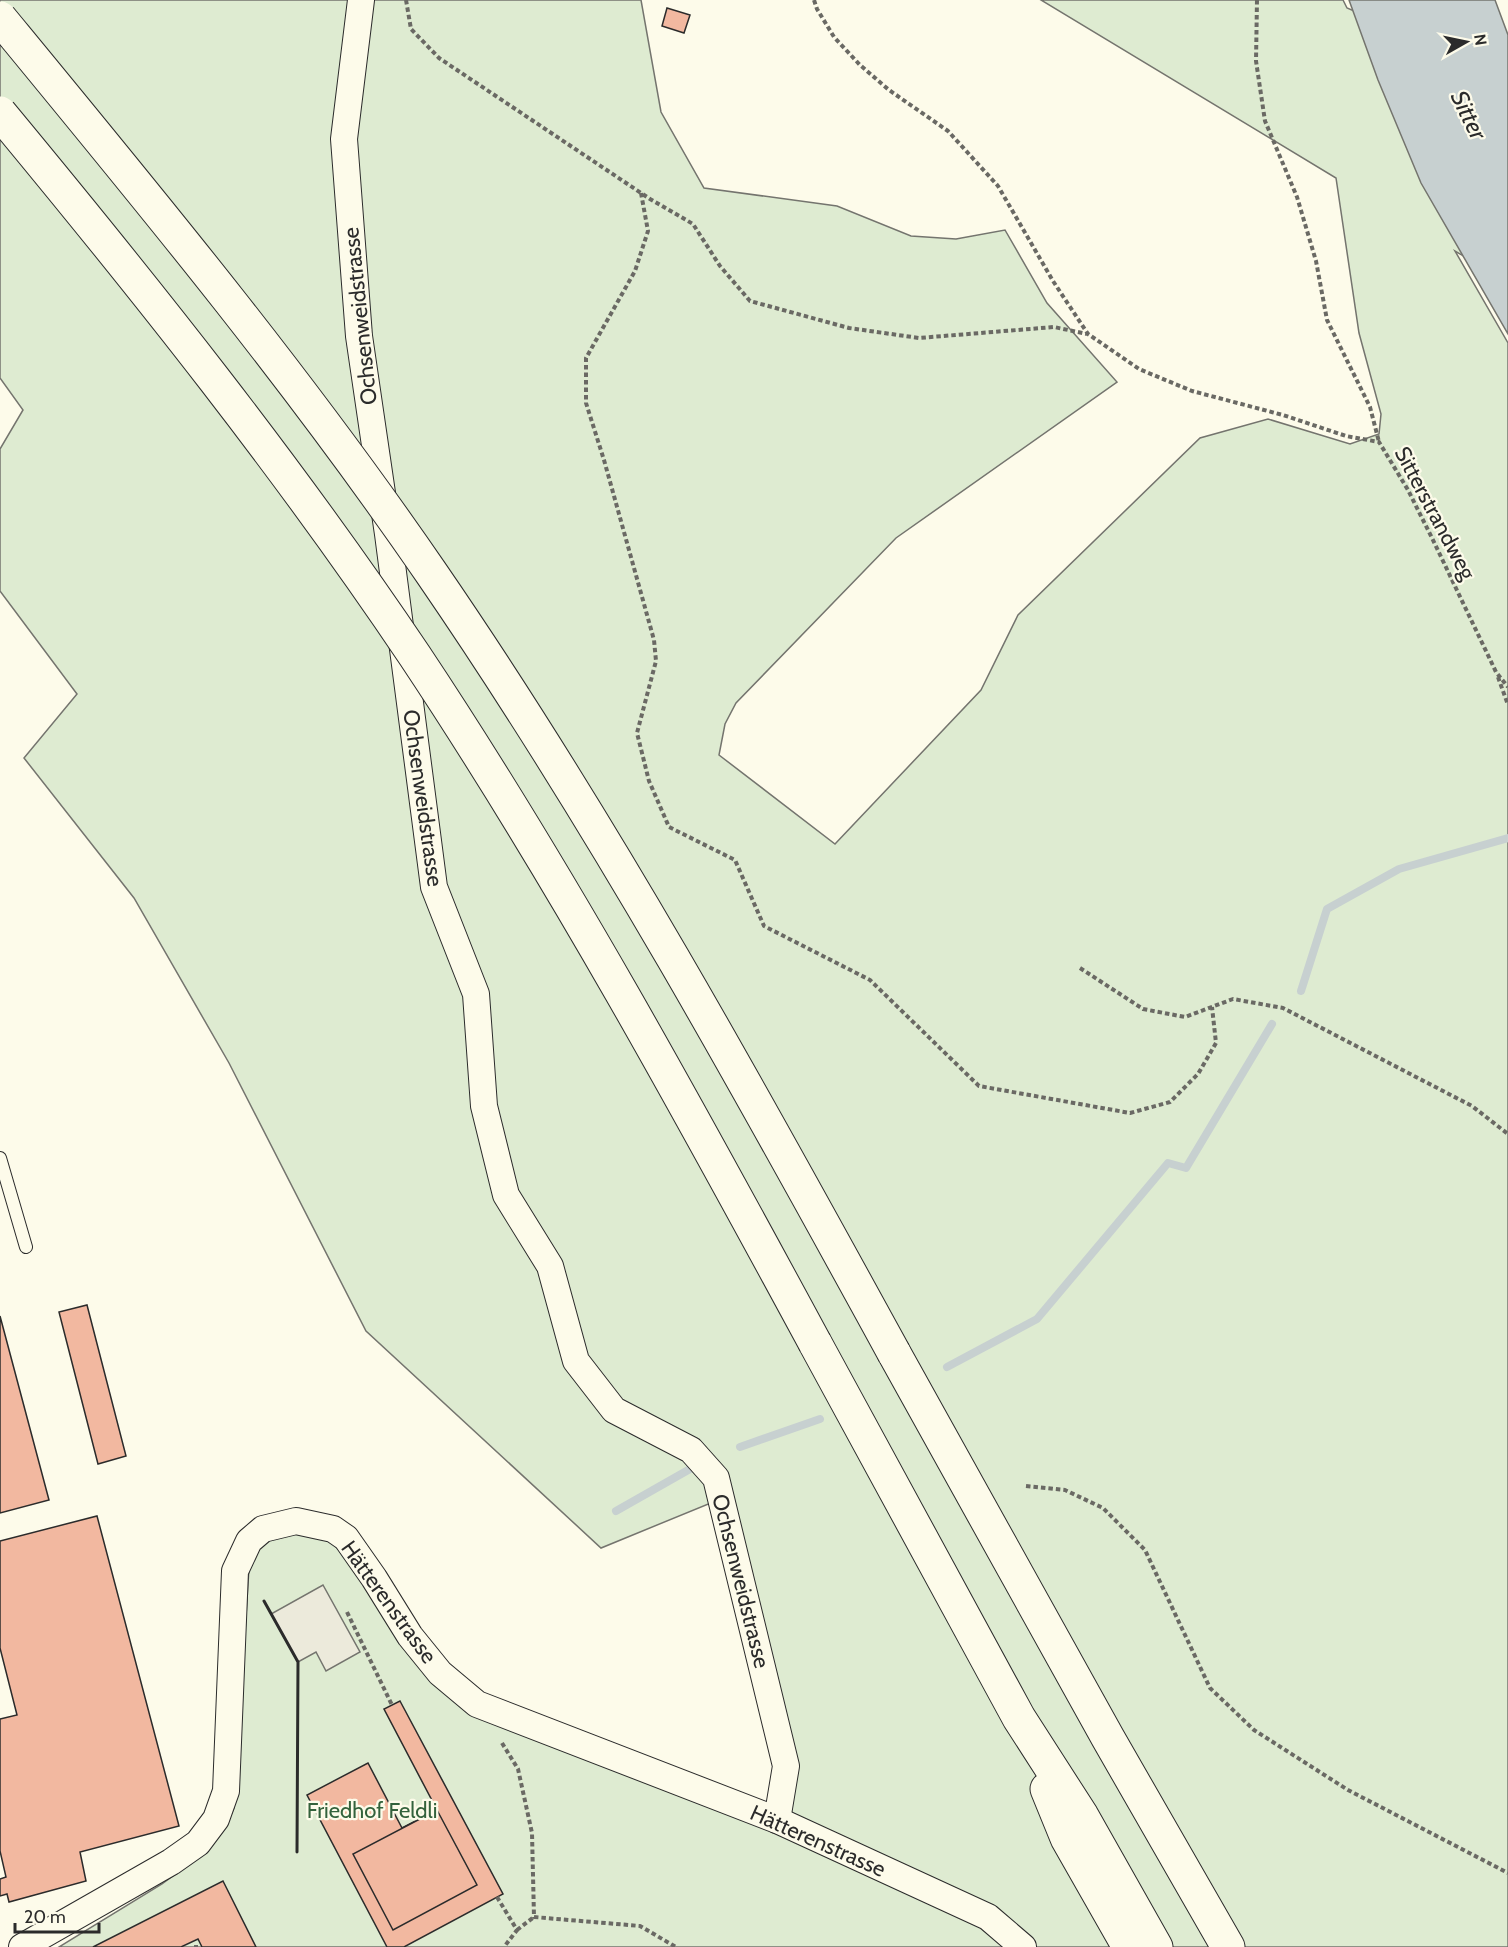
<svg xmlns="http://www.w3.org/2000/svg" width="1508" height="1947" font-family="Cabin,sans-serif">
<style>
.green{fill:#deebd1;stroke:#74746e;stroke-width:1.5}
.parking{fill:#eceadb;stroke:#74746e;stroke-width:1.5}
.water{fill:#c7d0d0;stroke:#74746e;stroke-width:1.5}
.lines{fill:none;stroke-linecap:round;stroke-linejoin:round}
.stream{stroke:#c7d0d0;stroke-width:8}
.building{fill:#f2b8a0;stroke:#2b2b2b;stroke-width:1.5}
.service-casing{stroke:#2b2b2b;stroke-width:14}
.minor-casing{stroke:#2b2b2b;stroke-width:28}
.motorway-casing{stroke:#2b2b2b;stroke-width:35}
.path{stroke:#6a6964;stroke-width:4;stroke-dasharray:4.5 3;stroke-linecap:butt}
.service{stroke:#fdfbea;stroke-width:12}
.minor{stroke:#fdfbea;stroke-width:26}
.motorway{stroke:#fdfbea;stroke-width:33}
.motorway-bridge-casing{stroke:#2b2b2b;stroke-width:35;stroke-linecap:butt}
.motorway-bridge{stroke:#fdfbea;stroke-width:33}
.wall{stroke:#2b2b2b;stroke-width:3}
.labels{text-anchor:middle;dominant-baseline:central;stroke-width:4.5;stroke-linejoin:round;paint-order:stroke}
.street-label{font-size:22px;fill:#2b2b2b;stroke:#fdfbea}
.park-label{font-size:22px;fill:#34623c;stroke:#fdfbea}
.water-label{font-size:24px;font-style:italic;fill:#2b2b2b;stroke:#fdfbea}
</style>
<rect width="100%" height="100%" fill="#fdfbea"/>
<polygon class="green" points="0,0 641,0 661,112 704,188 837,206 911,236 956,239 1005,230 1047,303 1117,382 896,538 736,703 725,724 719,755 835,844 981,690 1018,615 1200,438 1268,419 1350,444 1379,434 1381,414 1359,333 1336,178 1041,0 1343,0 1347,8 1508,78 1508,282 1455,251 1508,343 1508,1947 59,1947 162,1884 207,1851 223,1831 234,1808 249,1568 262,1544 283,1533 307,1529 329,1540 345,1556 463,1708 791,1839 718,1500 601,1548 366,1331 229,1063 134,898 24,758 77,694 0,591 0,449 23,410 0,378"/>
<polygon class="parking" points="323,1585 360,1652 326,1671 316,1652 298,1662 271,1614"/>
<polygon class="water" points="1349,0 1495,0 1508,35 1508,334 1421,183 1378,80"/>
<g class="lines">
<g class="stream">
<polyline points="1301,991 1327,909 1399,869 1508,838"/>
<polyline points="947,1367 1037,1319 1168,1163 1186,1168 1272,1024"/>
<polyline points="740,1447 820,1419"/>
<polyline points="616,1511 690,1469"/>
</g>
</g>
<g class="building">
<polygon points="667,8 690,15 684,33 662,26"/>
<polygon points="87,1305 126,1456 98,1464 59,1312"/>
<polygon points="0,1316 49,1500 0,1513"/>
<polygon points="97,1516 179,1826 80,1852 86,1881 9,1902 7,1894 0,1896 0,1879 6,1877 0,1851 0,1719 17,1715 0,1648 0,1541"/>
<polygon points="400,1701 503,1894 404,1947 387,1947 307,1795 368,1763 402,1828 437,1810 384,1709"/>
<polygon points="437,1810 477,1885 393,1930 353,1854"/>
<polygon points="223,1881 256,1947 202,1947 198,1939 181,1947 93,1947"/>
</g>
<g class="lines">
<g class="service-casing">
<polyline id="service" points="0,1158 26,1247"/>
</g>
<g class="minor-casing">
<g id="minor">
<polyline points="361,0 344,139 359,336 388,534 434,887 476,994 484,1106 506,1195 550,1266 576,1361 614,1410 691,1450 716,1478 786,1766 777,1820"/>
<polyline points="22,1947 171,1862 198,1843 216,1819 226,1791 235,1571 249,1541 263,1529 296,1521 333,1529 346,1538 374,1578 410,1636 440,1673 477,1704 777,1820 988,1917 1023,1947"/>
</g>
</g>
<g class="motorway-casing">
<g id="motorway">
<polyline points="815,1343 1019,1718 1082,1816 1156,1947"/>
<polyline points="894,1353 1108,1738 1228,1947"/>
<polyline points="1047,1789 1067,1838 1129,1947"/>
</g>
</g>
<g class="path">
<polyline points="406,0 411,29 439,58 650,199 693,224 720,266 750,301 849,328 919,338 1054,327 1087,334"/>
<polyline points="814,0 817,9 834,37 860,65 889,90 948,131 998,186 1053,281 1088,334 1139,369 1192,391 1283,415 1346,436 1379,442 1408,490 1432,538 1496,672 1508,687"/>
<polyline points="1257,0 1256,61 1265,121 1297,197 1316,261 1327,320 1370,407 1379,442"/>
<polyline points="641,193 648,231 635,271 586,358 586,403 604,460 654,640 656,661 637,733 649,781 669,827 735,860 764,926 870,980 979,1086 1130,1113 1170,1102 1198,1074 1216,1043 1212,1007"/>
<polyline points="1498,677 1508,705"/>
<polyline points="1080,968 1143,1009 1185,1017 1233,999 1283,1008 1472,1106 1508,1134"/>
<polyline points="1026,1486 1065,1490 1103,1508 1145,1550 1210,1688 1254,1730 1348,1790 1508,1873"/>
<polyline points="347,1612 392,1705"/>
<polyline points="502,1743 518,1769 532,1833 534,1917 640,1926 676,1947"/>
<polyline points="497,1897 517,1930 504,1947"/>
<polyline points="517,1930 534,1917"/>
<polyline points="194,1947 198,1947"/>
</g>
<use href="#service" class="service"/>
<use href="#minor" class="minor"/>
<use href="#motorway" class="motorway"/>
<g class="motorway-bridge-casing">
<g id="motorway-bridge">
<path d="M0,18C149,199 299,380 432,574C603,823 749,1088 894,1353"/>
<path d="M0,113C145,288 288,467 415,656C562,877 689,1110 815,1343"/>
</g>
</g>
<use href="#motorway-bridge" class="motorway-bridge"/>
<polyline class="wall" points="264,1601 298,1662 297,1852"/>
</g>
<g class="labels">
<g class="street-label">
<text transform="translate(360 316) rotate(-96)">Ochsenweidstrasse</text>
<text transform="translate(1435 513) rotate(62)">Sitterstrandweg</text>
<text transform="translate(423 798) rotate(82)">Ochsenweidstrasse</text>
<text transform="translate(741 1581) rotate(76)">Ochsenweidstrasse</text>
<text transform="translate(389 1602) rotate(54)">Hätterenstrasse</text>
<text transform="translate(818 1841) rotate(24)">Hätterenstrasse</text>
</g>
<g class="park-label">
<text x="372" y="1810">Friedhof Feldli</text>
</g>
<g class="water-label">
<text transform="translate(1469 115) rotate(64)">Sitter</text>
</g>
</g>
<g transform="translate(1466 42) rotate(81)" stroke="#fdfbea" stroke-width="4.5" paint-order="stroke">
<path d="M0-4.5L10 22L0 15L-10 22Z" fill="#2b2b2b"/>
<text y="-9" font-size="16" font-weight="bold" text-anchor="middle" fill="#2b2b2b">N</text>
</g>
<path d="M15 1923v9h84v-9" fill="none" stroke="#2b2b2b" stroke-width="3"/>
<text x="24" y="1923" font-size="18" fill="#2b2b2b" stroke="#fdfbea" stroke-width="4.5" paint-order="stroke">20 m</text>
</svg>
